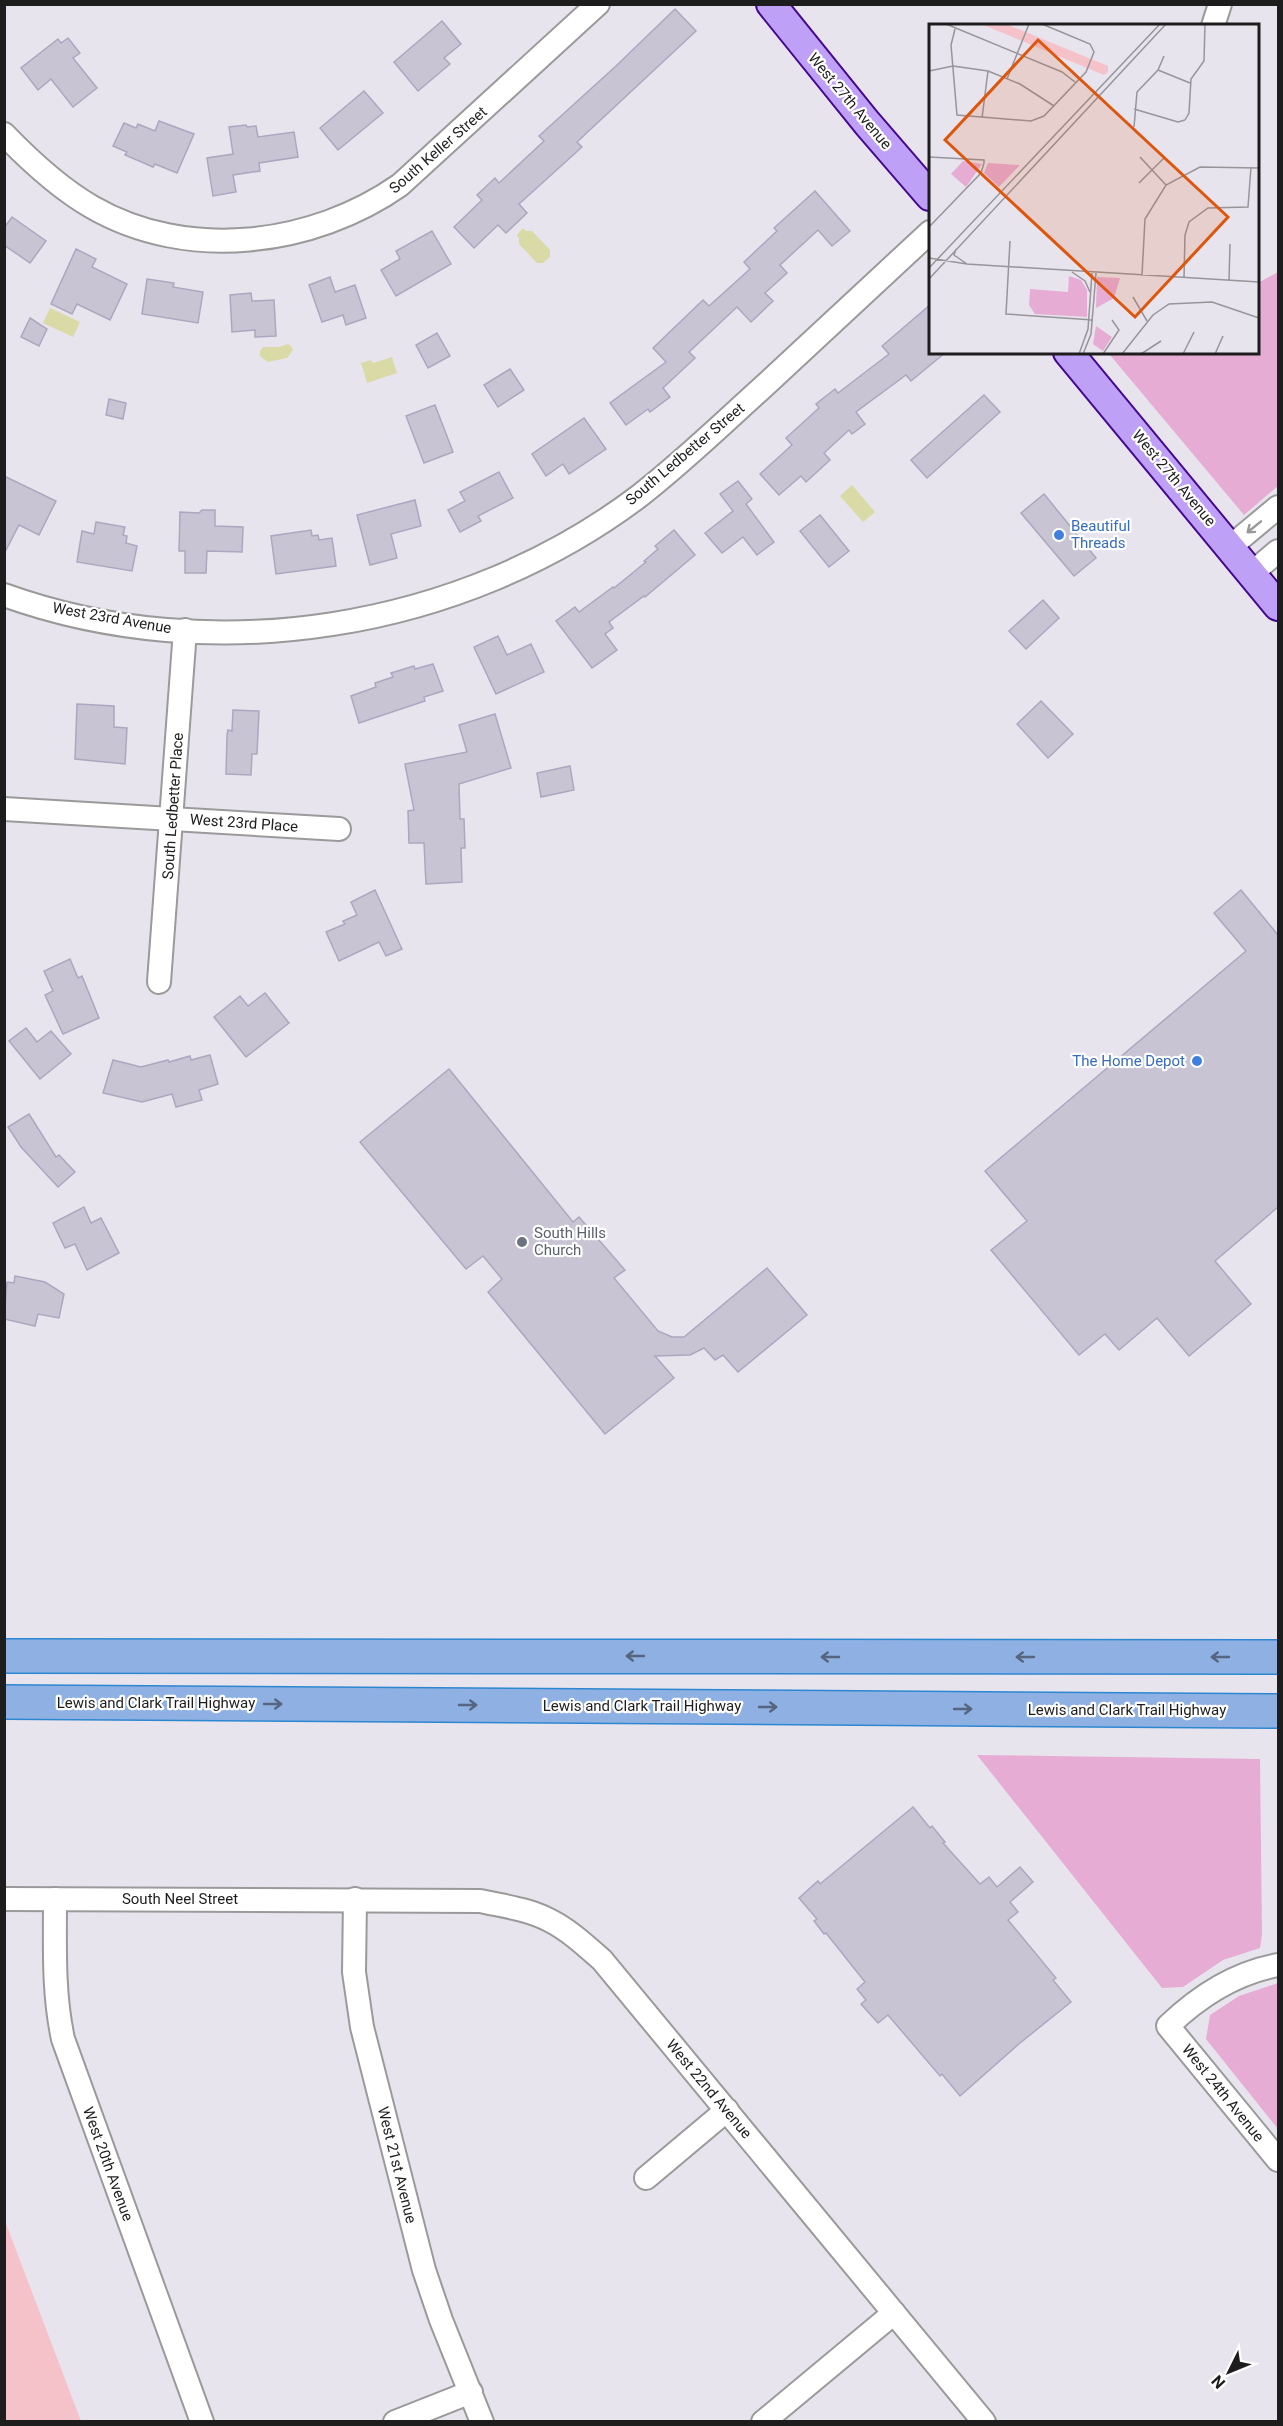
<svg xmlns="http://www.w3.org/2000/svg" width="1283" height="2426" font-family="Roboto,sans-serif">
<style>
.grass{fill:#e6acd4}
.park{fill:#f6c2c9}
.water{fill:#d9daa6}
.building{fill:#c8c4d4;stroke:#aca7bf;stroke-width:1.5}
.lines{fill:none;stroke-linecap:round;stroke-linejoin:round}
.minor-casing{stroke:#9a9a9a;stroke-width:26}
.major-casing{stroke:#46088f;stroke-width:32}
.highway-casing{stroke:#2d87d0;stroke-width:36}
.minor{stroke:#fff;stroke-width:22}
.major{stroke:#bfa0f7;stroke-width:28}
.highway{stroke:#8fb0e2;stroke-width:33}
.oneway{stroke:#999}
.oneway2{stroke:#566680}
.shop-dot{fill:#3f7fe0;stroke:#fff;stroke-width:2}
.worship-dot{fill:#6b7280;stroke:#fff;stroke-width:2}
.labels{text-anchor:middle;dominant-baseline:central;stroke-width:4.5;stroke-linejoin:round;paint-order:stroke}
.street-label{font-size:15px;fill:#1d1d1d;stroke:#fff}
.shop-label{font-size:15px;fill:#366cbe;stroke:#fff;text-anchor:start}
.worship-label{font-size:15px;fill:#5b616d;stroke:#fff;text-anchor:start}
.inset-road{fill:none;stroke:#97949a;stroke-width:1.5}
.view{fill:#de560d;fill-opacity:0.15;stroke:#de560d;stroke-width:3}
.inset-edge{fill:none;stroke:#1d1d1d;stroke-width:3}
</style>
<rect width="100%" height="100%" fill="#e8e4ee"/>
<g class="grass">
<polygon points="1278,272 1278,486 1244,515 1110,355 1115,352 1258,352 1258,283"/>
<polygon points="977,1755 1260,1759 1262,1934 1260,1948 1223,1960 1183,1987 1162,1988"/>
<polygon points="1278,1983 1278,2129 1206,2039 1210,2015 1239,1996"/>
</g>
<polygon class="park" points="4,2221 5,2221 81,2421 5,2421"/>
<g class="water">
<polygon points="523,228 526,231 532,231 550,250 550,257 543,263 537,263 519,244 519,238 517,235"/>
<polygon points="50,308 80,322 73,337 43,323"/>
<polygon points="288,344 291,346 293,350 287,358 268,362 260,356 260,351 263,347 278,347"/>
<polygon points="392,357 397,373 367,383 361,363 371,360 373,363"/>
<polygon points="852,485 875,512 863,522 840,496"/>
</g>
<g class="building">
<polygon points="675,9 696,31 577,142 582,147 519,204 527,213 506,233 498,225 474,248 454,227 482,200 477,195 495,178 499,183 544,141 539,136 616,66"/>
<polygon points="442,21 461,44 444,58 450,64 418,91 394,62"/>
<polygon points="68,38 80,53 73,58 97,88 73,107 51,79 38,90 21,68 58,39 61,43"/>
<polygon points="364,91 383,113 338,150 320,128"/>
<polygon points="159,121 194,134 177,173 155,164 153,167 125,155 127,152 113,146 124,123 136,128 138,124 155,131"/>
<polygon points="246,125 247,127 256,126 258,137 294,132 298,157 259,163 260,171 233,175 236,192 213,196 207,158 233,154 229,127"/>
<polygon points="815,191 850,231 832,246 818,230 780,265 787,273 765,293 773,301 751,322 737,307 689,352 695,358 663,388 670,397 650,412 648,409 626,425 610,403 666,362 653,348 703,300 709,306 750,269 744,262 777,231 774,228"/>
<polygon points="12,217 46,241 30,263 4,245 4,228"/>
<polygon points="432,231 451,264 396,296 381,270 400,259 396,251"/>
<polygon points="76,249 96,259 92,267 127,284 110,320 77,304 72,314 51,304"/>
<polygon points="330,277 335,292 355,285 366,318 346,325 343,315 322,322 309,285"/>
<polygon points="147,279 174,283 173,287 203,292 198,323 142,314"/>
<polygon points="251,293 252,301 274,300 276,336 255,337 255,330 232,332 230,295"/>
<polygon points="930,305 930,352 946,352 911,381 906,375 856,412 865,424 852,434 849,430 824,453 830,460 806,482 801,476 779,495 760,474 792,445 786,438 819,408 816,404 835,389 838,393 889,354 882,346"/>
<polygon points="30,318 47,329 39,346 21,337"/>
<polygon points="437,333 450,356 428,368 416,345"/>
<polygon points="510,369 524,390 498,407 484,385"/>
<polygon points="984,395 1000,412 927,478 911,460"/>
<polygon points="109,399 126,403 123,419 106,415"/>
<polygon points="435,405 453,452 424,463 406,416"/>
<polygon points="584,418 606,449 569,474 563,464 546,476 532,454"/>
<polygon points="499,472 513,498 478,516 481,521 460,532 448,510 465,501 460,492"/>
<polygon points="4,476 56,501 39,535 19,525 4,554"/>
<polygon points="738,481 752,499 746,504 774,542 757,555 743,537 722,553 705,533 733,511 720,494"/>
<polygon points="1044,494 1096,558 1074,576 1021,513"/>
<polygon points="415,500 421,526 391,534 397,558 370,565 357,515"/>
<polygon points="202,510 215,510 215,526 243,527 242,552 207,551 206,573 185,573 185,551 179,551 180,512 199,513"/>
<polygon points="820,515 849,551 829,567 800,531"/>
<polygon points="96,522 125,527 123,535 127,536 126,543 137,546 132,571 77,562 82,531 94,534"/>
<polygon points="311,530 312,536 318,535 319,540 332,538 336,566 276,574 271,536"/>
<polygon points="674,530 695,555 645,597 644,596 609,622 613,628 605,634 617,650 592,668 556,621 575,607 579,612 613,587 614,588 646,562 644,561 658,549 655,546"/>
<polygon points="1043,600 1059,618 1026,649 1009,631"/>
<polygon points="498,636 507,655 531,644 544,672 496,694 474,647"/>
<polygon points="433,664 443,691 424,697 425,701 359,723 351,696 376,687 375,683 393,677 391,673 414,666 415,669"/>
<polygon points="1041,701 1073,734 1048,758 1017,724"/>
<polygon points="77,704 114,706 114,727 127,728 125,764 75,759"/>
<polygon points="233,710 259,711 257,754 252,754 251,775 226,774 227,735 228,730 232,731"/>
<polygon points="495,714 511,768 459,784 460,819 464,819 465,848 461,848 462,882 426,884 424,843 409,843 408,811 414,810 405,764 467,752 459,725"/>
<polygon points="570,766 574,790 541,797 537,773"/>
<polygon points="375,890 402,949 386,956 379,942 339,961 326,932 345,924 343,921 357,915 351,902"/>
<polygon points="1241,890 1278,935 1278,1207 1215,1261 1251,1304 1189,1356 1157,1318 1119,1350 1105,1334 1079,1355 991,1250 1027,1221 985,1171 1246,951 1214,913"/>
<polygon points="70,959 78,978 82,976 99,1018 63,1034 45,995 53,991 44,971"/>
<polygon points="265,993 289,1023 246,1057 214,1017 240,996 248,1006"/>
<polygon points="26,1028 37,1042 51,1031 71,1054 40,1079 9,1041"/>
<polygon points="210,1055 218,1084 199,1090 202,1100 176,1107 172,1094 142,1102 103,1093 113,1060 141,1067 168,1060 169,1062 190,1056 191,1060"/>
<polygon points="449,1069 573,1222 579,1217 625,1270 614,1278 658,1331 672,1337 684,1337 767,1268 807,1315 738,1372 723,1355 715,1360 704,1348 690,1355 655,1356 674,1378 605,1434 488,1292 502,1279 483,1256 466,1269 360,1142"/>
<polygon points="29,1114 56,1157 59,1155 75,1172 58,1187 21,1147 8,1127"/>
<polygon points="84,1207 91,1223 101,1218 119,1253 87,1270 75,1244 65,1248 53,1223"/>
<polygon points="15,1276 45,1282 64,1294 59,1318 38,1314 35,1326 4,1319 7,1282 14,1283"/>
<polygon points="913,1807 930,1828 932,1826 945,1842 943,1843 980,1884 989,1877 997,1887 1020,1867 1033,1882 1010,1902 1018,1912 1008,1920 1056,1978 1053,1980 1071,2002 1020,2043 960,2096 942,2074 940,2076 888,2015 878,2023 861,2004 866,2000 857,1989 865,1982 826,1933 824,1934 814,1921 817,1919 799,1898 818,1881 820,1884"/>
</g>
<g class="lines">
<g class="minor-casing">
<g id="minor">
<polyline points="1213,26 1220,4"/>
<path d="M4,134C31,162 59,188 92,207C187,262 313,246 400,185L598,4"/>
<polyline points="1230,547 1278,507"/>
<polyline points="1252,573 1278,551"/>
<path d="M4,595C213,670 461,630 638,497C682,463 721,425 762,388C818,336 874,284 930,232"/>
<polyline points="4,809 339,829"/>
<polyline points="159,982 185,630"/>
<path d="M4,1899L480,1901C503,1906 528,1909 549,1920C569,1930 585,1945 602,1960L984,2422"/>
<path d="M55,1899C55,1946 53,1993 63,2039L202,2422"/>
<polyline points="355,1899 354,1972 362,2027 424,2270 441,2320 482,2422"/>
<path d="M1278,1965C1235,1973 1199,1996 1168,2026L1278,2160"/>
<polyline points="646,2178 727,2110"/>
<polyline points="395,2422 471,2392"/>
<polyline points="763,2422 894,2313"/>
</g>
</g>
<g class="major-casing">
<g id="major">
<polyline points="771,4 867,123 930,196"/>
<polyline points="1068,352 1278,606"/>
</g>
</g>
<g class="highway-casing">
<g id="highway">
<polyline points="4,1656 1278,1657"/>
<polyline points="4,1702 1278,1711"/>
</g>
</g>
<use href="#minor" class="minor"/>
<use href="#major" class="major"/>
<use href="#highway" class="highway"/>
</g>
<defs><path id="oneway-shaft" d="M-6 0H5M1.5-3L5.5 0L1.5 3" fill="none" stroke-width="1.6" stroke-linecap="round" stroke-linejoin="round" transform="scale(1.5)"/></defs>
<use class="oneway" href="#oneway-shaft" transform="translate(1254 527) rotate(141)"/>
<g class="oneway2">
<use href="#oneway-shaft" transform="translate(635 1656) rotate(-180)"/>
<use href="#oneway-shaft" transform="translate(830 1657) rotate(-180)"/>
<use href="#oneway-shaft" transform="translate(1025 1657) rotate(-180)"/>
<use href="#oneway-shaft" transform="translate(1220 1657) rotate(-180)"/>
<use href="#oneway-shaft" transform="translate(273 1704)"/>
<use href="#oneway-shaft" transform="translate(468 1705)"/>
<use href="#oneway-shaft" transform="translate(768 1707)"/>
<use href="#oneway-shaft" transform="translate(963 1709)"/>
</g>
<g class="shop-dot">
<circle cx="1059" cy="535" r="6"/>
<circle cx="1197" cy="1061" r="6"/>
</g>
<circle class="worship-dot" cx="522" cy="1242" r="6"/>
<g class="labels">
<g class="street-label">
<text transform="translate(850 101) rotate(50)">West 27th Avenue</text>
<text transform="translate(438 150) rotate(-41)">South Keller Street</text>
<text transform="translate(685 454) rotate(-40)">South Ledbetter Street</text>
<text transform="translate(1174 478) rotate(50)">West 27th Avenue</text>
<text transform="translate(112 618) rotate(10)">West 23rd Avenue</text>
<text transform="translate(173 806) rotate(-86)">South Ledbetter Place</text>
<text transform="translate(244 823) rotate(4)">West 23rd Place</text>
<text x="156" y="1703">Lewis and Clark Trail Highway</text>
<text x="642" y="1706">Lewis and Clark Trail Highway</text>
<text x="1127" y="1710">Lewis and Clark Trail Highway</text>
<text x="180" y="1899">South Neel Street</text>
<text transform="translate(709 2089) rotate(50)">West 22nd Avenue</text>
<text transform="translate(1223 2093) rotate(51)">West 24th Avenue</text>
<text transform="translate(108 2164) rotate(70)">West 20th Avenue</text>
<text transform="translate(397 2165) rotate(76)">West 21st Avenue</text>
</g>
<g class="shop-label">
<text x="1071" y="526">Beautiful<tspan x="1071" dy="17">Threads</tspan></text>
<text x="1185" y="1061" text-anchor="end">The Home Depot</text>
</g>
<g class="worship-label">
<text x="534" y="1233">South Hills<tspan x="534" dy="17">Church</tspan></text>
</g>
</g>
<g transform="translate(929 24)">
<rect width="330" height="330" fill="#e8e4ee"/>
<path d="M34,137L53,140L37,163L22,150ZM59,139L91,141L70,163L55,149ZM140,252L152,256L158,266V293L106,290L100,281L101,265L139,268ZM168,253L191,254L185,274L167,284ZM167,302L183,313L174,327L164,320Z" fill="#e6acd4"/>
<path d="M52,0H77L179,42V48L175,51Z" fill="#f6c2c9"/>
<path class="inset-road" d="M17,0L133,48L146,58M26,5L22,21L28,91L102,97L115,92L157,48L165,28L161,20L113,0M229,46L261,59M0,47L24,42L59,47L91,60L125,82M78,55L100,0M205,85L249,98L256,96M53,94L59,47M256,96L260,89L262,55L275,37L276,0M205,103L208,68L229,46L235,32M0,133L55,136V139L52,149L0,203M211,133L237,161M210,159L236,133M81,217L77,290L164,296M27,225L25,231L38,240M0,234L38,240L330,258M0,244L231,0M143,248L156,257L161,268M213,251L216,195L237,161L271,143L330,144M255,254L256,211L260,198L279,184L319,183L322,143M0,255L237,0M300,256L301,220M204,273L218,297M150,330L159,305L163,249M154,330L162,310L167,249M174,330L190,306L183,296M193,330L224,291L240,280L283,278L330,294M212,330L232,317M254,330L265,308M286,330L294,312"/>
<path class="view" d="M109,16L299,193L206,293L16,116Z"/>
<rect width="330" height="330" class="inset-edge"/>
</g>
<rect width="1283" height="2426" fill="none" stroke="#1d1d1d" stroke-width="12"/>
<g transform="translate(1229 2372) rotate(227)" stroke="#ffffff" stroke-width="4.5" paint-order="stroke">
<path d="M0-4.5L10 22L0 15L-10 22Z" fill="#1d1d1d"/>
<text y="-9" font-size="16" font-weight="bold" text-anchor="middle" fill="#1d1d1d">N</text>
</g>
</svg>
